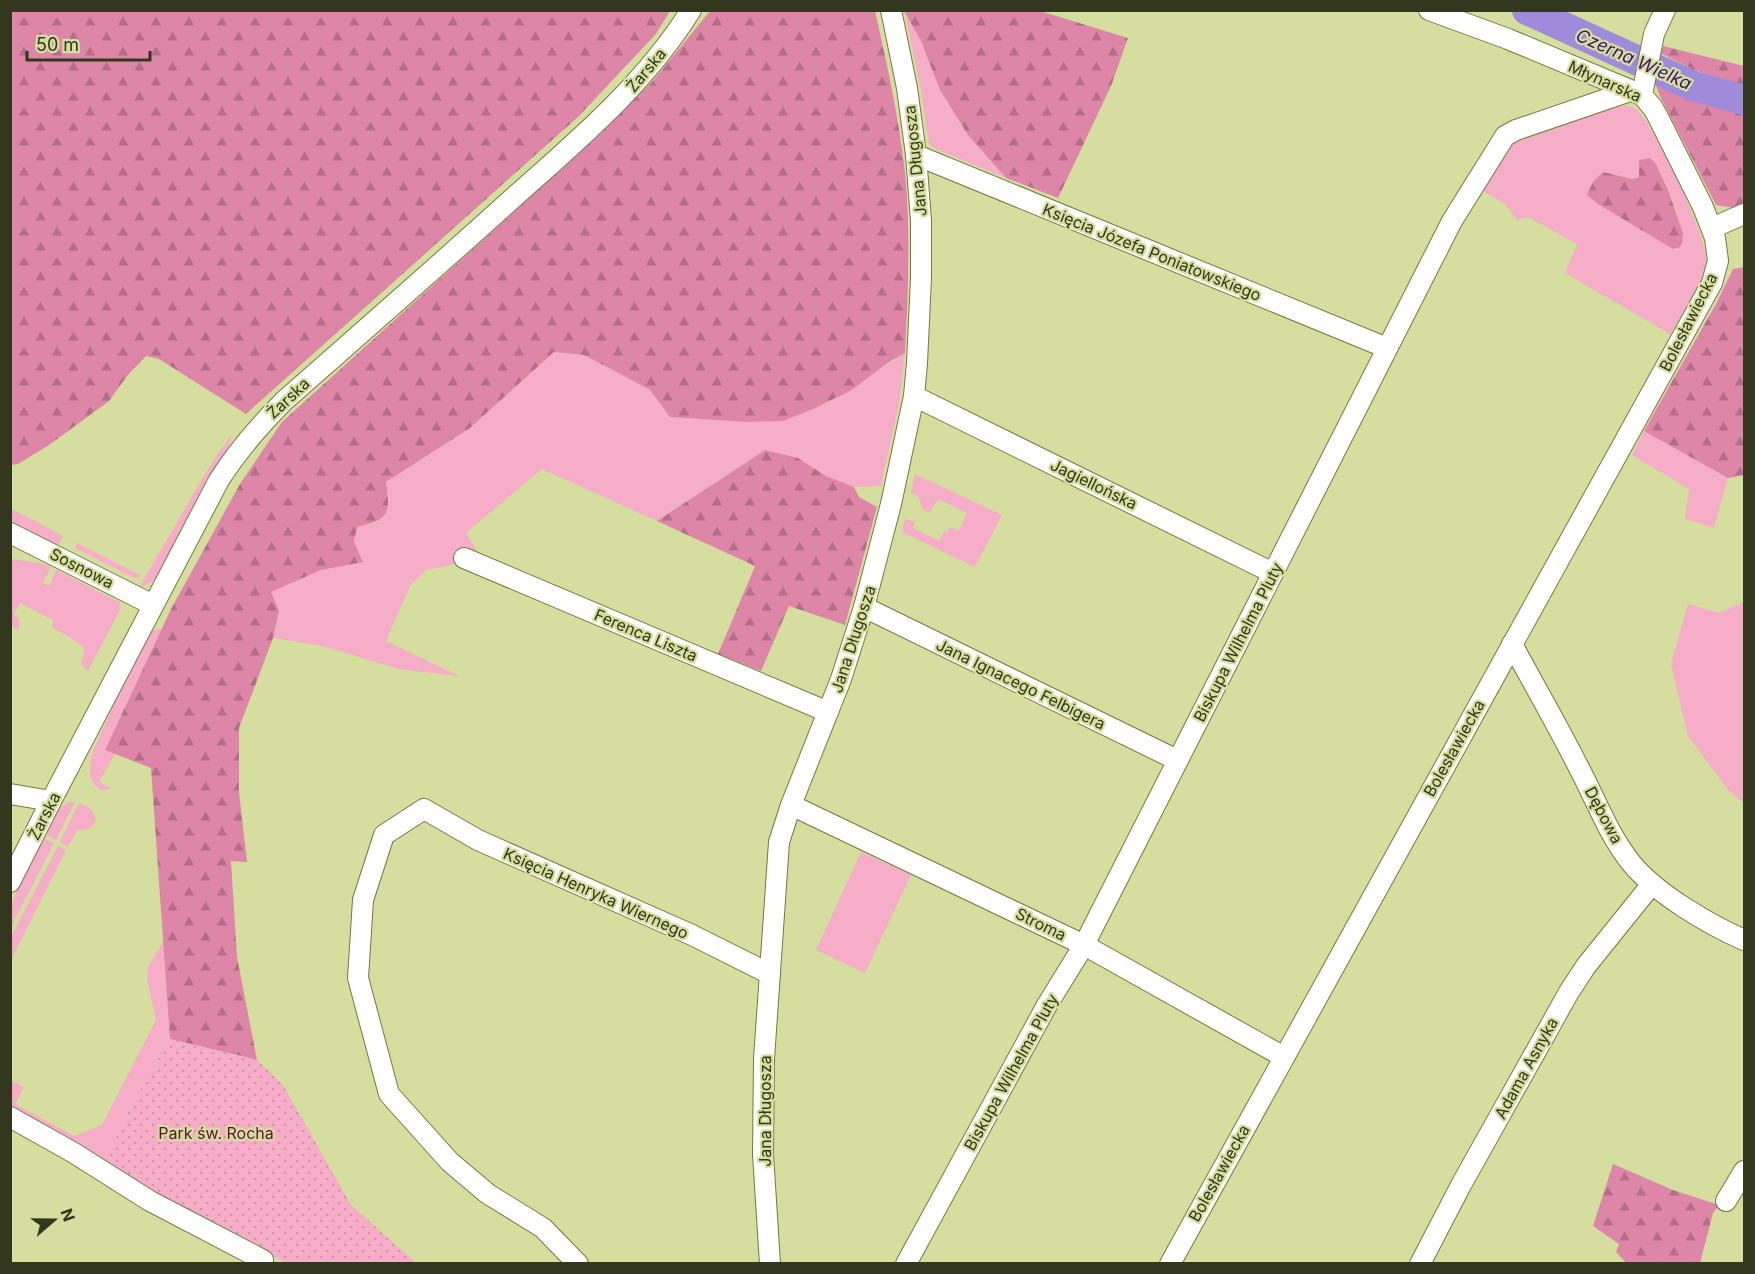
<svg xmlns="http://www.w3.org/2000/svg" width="1755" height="1274" font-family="Inter,sans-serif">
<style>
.green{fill:#f5adc8;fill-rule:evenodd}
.forest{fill:url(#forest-firs)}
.park{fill:url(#park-dots)}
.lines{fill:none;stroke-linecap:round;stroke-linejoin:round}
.river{stroke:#9f8bd9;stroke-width:30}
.minor-casing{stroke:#737a3e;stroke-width:22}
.minor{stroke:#fff;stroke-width:20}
.labels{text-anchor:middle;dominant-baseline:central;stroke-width:4.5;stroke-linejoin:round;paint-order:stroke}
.street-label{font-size:16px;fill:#33371d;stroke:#d5de9e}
.park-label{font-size:16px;fill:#5f1238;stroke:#d5de9e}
.water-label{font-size:18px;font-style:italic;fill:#39136f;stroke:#d5de9e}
</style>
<defs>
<pattern id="forest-firs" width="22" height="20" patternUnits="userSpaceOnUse" patternTransform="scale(1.5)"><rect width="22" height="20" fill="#dd86a8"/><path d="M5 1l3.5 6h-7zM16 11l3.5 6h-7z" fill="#b46e88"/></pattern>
<pattern id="park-dots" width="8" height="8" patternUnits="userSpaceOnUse" patternTransform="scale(1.5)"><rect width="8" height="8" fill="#f5adc8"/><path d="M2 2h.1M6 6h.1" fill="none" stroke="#d295ab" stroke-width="1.8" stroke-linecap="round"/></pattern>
</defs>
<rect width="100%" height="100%" fill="#d5de9e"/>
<g class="green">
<polygon points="905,14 921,41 940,90 968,135 1006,178 936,149 929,144 921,90"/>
<path d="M1624,106C1629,106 1633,106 1637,110C1655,126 1707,236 1706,260C1704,286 1683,312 1670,334L1565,273L1577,244L1528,217L1517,220L1505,204L1481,190L1509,146L1517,142L1613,108ZM1656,164C1667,186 1683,218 1682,243L1673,248L1598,204L1588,195L1603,172L1632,179L1639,177Z"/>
<polygon points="554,352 584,355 622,375 650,390 670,417 747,422 783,421 831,401 905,353 899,403 881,486 854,487 826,476 798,458 748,461 657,521 542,469 466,533 477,551 452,565 426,570 411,584 386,641 459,676 398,669 323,646 273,638 279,611 270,592 321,570 363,562 354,542 357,527 376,523 389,500 386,482 470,428"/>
<polygon points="1644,431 1728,478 1714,528 1685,519 1689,489 1632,455"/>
<path d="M231,435V440L226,451L159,574C153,580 149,585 140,586L208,469Z"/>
<polygon points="915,474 1002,515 975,567 902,532 905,519 915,522 913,528 939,541 944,531 948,533 950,527 959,531 967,513 941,500 936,502 930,512 925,511 922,507 918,496 911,493"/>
<polygon points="10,508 63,536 57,548 11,525"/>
<polygon points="77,543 142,576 134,578 75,548"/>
<polygon points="11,559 40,563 51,567 43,583 49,586 56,570 119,602 121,608 88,671 81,664 84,654 83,646 52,627 53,620 20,603 14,614 19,620 19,630 11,626"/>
<polygon points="1744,602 1744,803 1729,791 1688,736 1671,664 1688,604 1719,613"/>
<path d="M162,629L105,750L115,754L99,782L111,788L102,791C87,783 89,765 93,751L136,656L148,634L154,630Z"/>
<polygon points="70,802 75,802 56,840 43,833 57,809"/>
<path d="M79,803C101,810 102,831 77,830L68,847L60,842Z"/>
<polygon points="41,837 54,843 11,927 11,906 25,869"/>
<polygon points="58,846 66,850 11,960 11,937"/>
<polygon points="861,852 911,875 865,973 816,950"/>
<polygon points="163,942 170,1039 131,1106 109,1153 110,1169 11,1112 10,1080 24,1087 15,1104 74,1136 102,1125 156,1020 147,980 148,967"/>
</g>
<g class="forest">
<polygon points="11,10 670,10 670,11 656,34 578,117 246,414 159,359 146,356 127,376 109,401 49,445 18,464 11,465"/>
<path d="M710,11H875C887,64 899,118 905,173C911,233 908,293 905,353L889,362L850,391L813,409L783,421L747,422L670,417L650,390L622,375L584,355L554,352L470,428L386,482C391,513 389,520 357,527L354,542L363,562L321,570L271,592L279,611L273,638L239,728V792L247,862L231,861L237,957L257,1060L170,1039L151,768L105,750L171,609L240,484L282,422L568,163L651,83Z"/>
<polygon points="904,11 1040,11 1128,38 1111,86 1058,198 1006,178 968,135 940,90 921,41"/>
<polygon points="1663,46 1744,66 1744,87 1694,70 1660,53"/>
<polygon points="1665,83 1744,110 1744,205 1734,208 1716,205 1659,94 1656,85"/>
<polygon points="1650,158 1656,164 1669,192 1683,233 1682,243 1680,247 1673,249 1598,204 1587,195 1593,182 1603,172 1632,179 1639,177 1639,160"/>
<polygon points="1744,267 1744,475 1728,478 1644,431 1717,302 1733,269"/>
<polygon points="765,450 798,458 826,476 854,487 859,497 877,507 845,625 789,606 761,671 718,654 755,566 657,521"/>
<polygon points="1613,1164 1673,1190 1719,1205 1713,1213 1700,1263 1626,1263 1616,1252 1619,1244 1593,1226"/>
</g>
<polygon class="park" points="170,1039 257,1060 283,1085 351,1205 416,1263 286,1263 110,1169 109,1153 131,1106"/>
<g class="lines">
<polyline class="river" points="1527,10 1693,86 1744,100"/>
<g class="minor-casing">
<g id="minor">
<polyline points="1642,95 1654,34 1665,10"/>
<polyline points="916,155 1387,348"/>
<polyline points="1712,228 1744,214"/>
<polyline points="914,396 1273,573"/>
<polyline points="10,533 153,605"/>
<polyline points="464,558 828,712"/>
<polyline points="864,607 1177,760"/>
<path d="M1512,644C1534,685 1558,726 1579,768C1596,800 1609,836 1632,864C1657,894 1708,924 1744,940"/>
<polyline points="10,794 51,801"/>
<polyline points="791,805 1084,945 1284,1057"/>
<path d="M10,882L51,801L219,480C238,450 260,425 285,400C361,333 438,266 513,198C578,140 645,84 691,10"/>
<polyline points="10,1117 74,1153 150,1201 263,1260"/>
<polyline points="1726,1201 1744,1171"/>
<polyline points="578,1264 543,1228 488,1194 450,1162 389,1094 358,978 363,900 384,835 424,809 478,840 692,935 770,974"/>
<polyline points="770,1264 763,1154 764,1059 779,842 791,805 841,679 864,607 891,504 914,396 917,363 921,278 921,221 916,155 907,88 891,10"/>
<polyline points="906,1264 1047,1005 1084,945 1452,221 1505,136 1516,130 1630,91"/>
<polyline points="1170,1264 1712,283 1718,261 1715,238 1703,207 1658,117 1653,108 1642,95 1508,39 1429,10"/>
<polyline points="1420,1264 1461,1185 1569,992 1586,966 1652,884"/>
</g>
</g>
<use href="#minor" class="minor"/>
</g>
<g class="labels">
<g class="street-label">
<text transform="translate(646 70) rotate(-50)">Żarska</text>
<text transform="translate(1605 81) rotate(24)">Młynarska</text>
<text transform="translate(915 161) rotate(-96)">Jana Długosza</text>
<text transform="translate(1152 252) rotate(22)">Księcia Józefa Poniatowskiego</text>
<text transform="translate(1688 322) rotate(-63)">Bolesławiecka</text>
<text transform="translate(288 398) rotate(-43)">Żarska</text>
<text transform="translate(1094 484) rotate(26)">Jagiellońska</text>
<text transform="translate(82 568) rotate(27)">Sosnowa</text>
<text transform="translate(646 635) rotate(23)">Ferenca Liszta</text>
<text transform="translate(853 639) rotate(-72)">Jana Długosza</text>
<text transform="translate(1238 642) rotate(-63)">Biskupa Wilhelma Pluty</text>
<text transform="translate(1021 684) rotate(26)">Jana Ignacego Felbigera</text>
<text transform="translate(1454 748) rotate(-61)">Bolesławiecka</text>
<text transform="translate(1604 815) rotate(62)">Dębowa</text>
<text transform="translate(44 816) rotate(-63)">Żarska</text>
<text transform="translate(596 893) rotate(24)">Księcia Henryka Wiernego</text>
<text transform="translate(1041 924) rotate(26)">Stroma</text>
<text transform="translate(1526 1068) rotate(-61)">Adama Asnyka</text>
<text transform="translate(1011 1072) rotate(-61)">Biskupa Wilhelma Pluty</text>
<text transform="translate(765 1111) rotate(-90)">Jana Długosza</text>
<text transform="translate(1219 1173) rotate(-61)">Bolesławiecka</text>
</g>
<g class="park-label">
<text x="216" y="1133">Park św. Rocha</text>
</g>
<g class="water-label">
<text transform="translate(1634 59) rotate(24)">Czerna Wielka</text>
</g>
</g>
<rect width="1755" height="1274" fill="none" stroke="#33371d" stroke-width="24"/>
<g transform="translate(54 1220) rotate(70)" stroke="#d5de9e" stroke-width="4.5" paint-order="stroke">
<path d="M0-4.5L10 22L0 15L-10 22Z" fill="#33371d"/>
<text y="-9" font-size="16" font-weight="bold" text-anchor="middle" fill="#33371d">N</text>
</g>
<path d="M27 51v9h123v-9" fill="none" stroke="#33371d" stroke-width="3"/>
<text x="36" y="51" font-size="18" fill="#33371d" stroke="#d5de9e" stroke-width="4.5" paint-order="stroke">50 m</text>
</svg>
